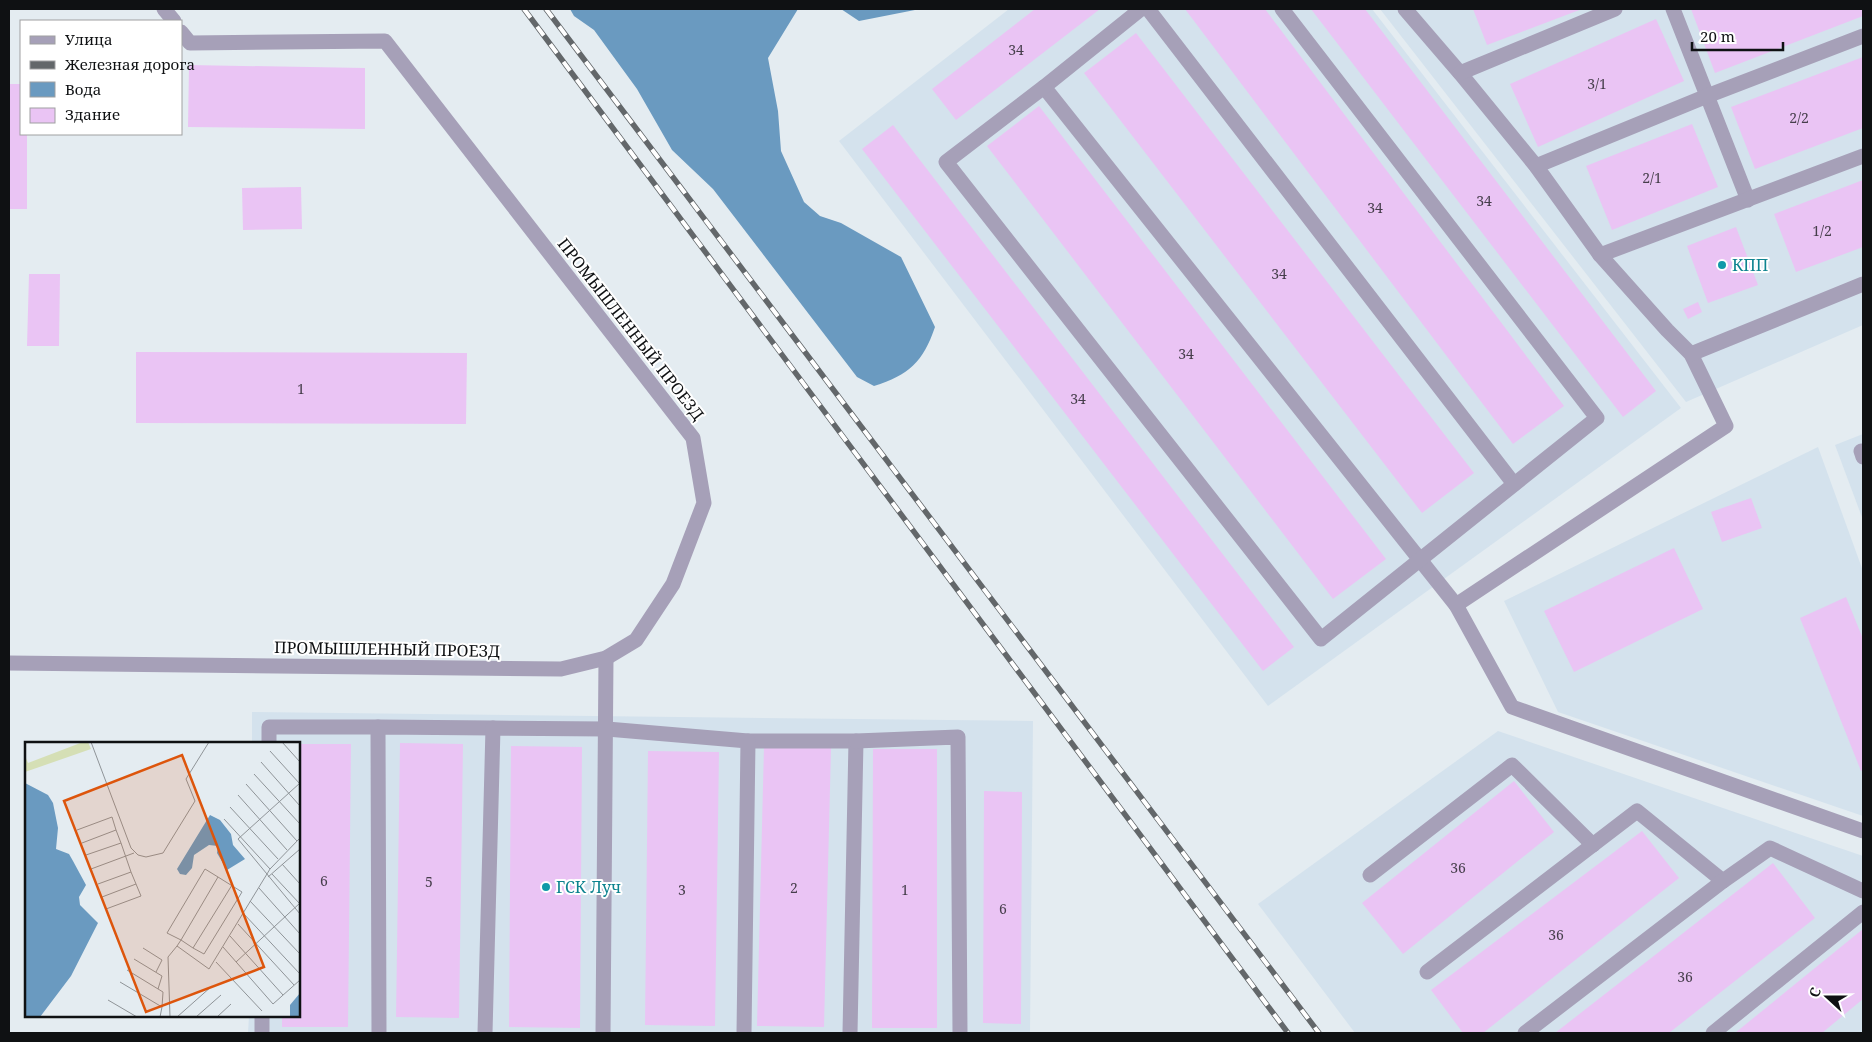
<svg xmlns="http://www.w3.org/2000/svg" width="1872" height="1042" font-family="'Noto Serif',serif">
<style>
.built{fill:#d4e2ed}
.water{fill:#6a9ac0}
.building{fill:#eac4f4}
.lines{fill:none;stroke-linecap:round;stroke-linejoin:round}
.minor{stroke:#a6a0b8;stroke-width:15}
.rail-casing{stroke:#63676a;stroke-width:5.5}
.rail{stroke:#fff;stroke-width:4;stroke-dasharray:11;stroke-linecap:butt}
.culture-dot{fill:#0f9aa8;stroke:#fff;stroke-width:2}
.labels{text-anchor:middle;dominant-baseline:central;stroke-width:4;stroke-linejoin:round;paint-order:stroke}
.number-label{font-size:14px;fill:#463e4b}
.culture-label{font-size:16px;fill:#0d838f;stroke:#fff;text-anchor:start}
.street-label{font-size:16px;fill:#0f1113;stroke:#fff}
.inset-road{fill:none;stroke:#8f9498;stroke-width:1}
.view{fill:#dd550c;fill-opacity:0.15;stroke:#dd550c;stroke-width:2.5}
.inset-edge{fill:none;stroke:#0f1113;stroke-width:2.5}
</style>
<rect width="100%" height="100%" fill="#e4ecf1"/>
<g class="built">
<polygon points="1009,9 1372,9 1681,408 1268,706 839,141"/>
<polygon points="1380,9 1863,9 1863,325 1686,402"/>
<polygon points="1863,434 1863,520 1835,445"/>
<polygon points="1818,447 1863,571 1863,816 1558,712 1504,601"/>
<polygon points="252,712 1033,721 1030,1033 248,1033 249,1016 299,1016 299,743 252,743"/>
<polygon points="1498,731 1863,856 1863,1033 1355,1033 1258,904"/>
</g>
<g class="water">
<path d="M570,9H798L768,58L778,111L781,151L804,202L820,216L841,223L901,257L935,327C923,362 909,375 874,386L857,377L713,189L672,150L637,89L594,30L574,16Z"/>
<polygon points="841,9 920,9 859,21"/>
</g>
<g class="building">
<polygon points="1035,9 1100,9 956,120 932,89"/>
<polygon points="1185,9 1265,9 1564,406 1513,444"/>
<polygon points="1311,9 1365,9 1656,391 1623,417"/>
<polygon points="1473,9 1582,9 1487,45"/>
<polygon points="1691,9 1863,9 1863,16 1715,73"/>
<polygon points="1656,19 1684,81 1538,147 1510,84"/>
<polygon points="1136,33 1474,473 1422,513 1084,73"/>
<polygon points="1863,57 1863,128 1755,169 1731,107"/>
<polygon points="189,65 365,68 365,129 188,127"/>
<polygon points="9,84 21,84 21,134 27,134 27,209 9,209"/>
<polygon points="1039,106 1386,559 1333,599 987,146"/>
<polygon points="1692,124 1718,187 1612,230 1586,166"/>
<polygon points="893,125 1294,647 1263,671 862,149"/>
<polygon points="1863,180 1863,247 1796,272 1774,214"/>
<polygon points="301,187 302,229 243,230 242,188"/>
<polygon points="1736,227 1758,285 1708,303 1687,246"/>
<polygon points="29,274 60,274 59,346 27,346"/>
<polygon points="1698,302 1702,312 1688,319 1683,309"/>
<polygon points="136,352 467,353 466,424 136,423"/>
<polygon points="1751,498 1762,528 1722,542 1711,512"/>
<polygon points="1674,548 1703,609 1574,672 1544,611"/>
<polygon points="1846,597 1863,639 1863,770 1861,771 1800,618"/>
<polygon points="400,743 463,744 459,1018 396,1017"/>
<polygon points="299,744 351,744 348,1027 282,1027 282,1016 299,1016"/>
<polygon points="511,746 582,747 580,1028 509,1027"/>
<polygon points="764,746 831,748 824,1027 757,1026"/>
<polygon points="873,749 937,749 937,1028 872,1028"/>
<polygon points="648,751 719,752 715,1026 645,1025"/>
<polygon points="1514,781 1554,832 1403,954 1362,903"/>
<polygon points="984,791 1022,792 1021,1024 983,1023"/>
<polygon points="1642,831 1679,878 1483,1033 1463,1033 1431,990"/>
<polygon points="1773,863 1815,918 1669,1033 1555,1033"/>
<polygon points="1863,929 1863,999 1822,1033 1735,1033"/>
</g>
<g class="lines">
<g class="minor">
<polyline points="164,9 174,21"/>
<polyline points="1141,9 1044,87 1456,605"/>
<polyline points="1148,9 1514,484"/>
<polyline points="1405,9 1460,73 1536,166 1600,255 1667,330 1691,354 1726,426 1456,605 1512,707 1863,831"/>
<polyline points="1673,9 1748,200"/>
<polyline points="1460,73 1615,9"/>
<polyline points="1044,87 946,162 1321,639 1597,418 1282,9"/>
<polyline points="1536,166 1707,96 1863,36"/>
<polyline points="1600,255 1863,156"/>
<polyline points="1691,354 1863,284"/>
<polyline points="1861,451 1863,457"/>
<polyline points="9,663 561,669 606,658 636,640 673,584 704,503 693,438 385,41 190,43 181,32"/>
<polyline points="748,741 856,741 850,1033"/>
<polyline points="856,741 958,737 960,1033"/>
<polyline points="269,743 269,727 378,727"/>
<polyline points="1370,875 1512,765 1593,845"/>
<polyline points="1427,972 1637,811 1723,881"/>
<polyline points="262,1032 262,1016"/>
<polyline points="379,1033 378,727 493,728"/>
<polyline points="485,1033 493,728 607,729 748,741 744,1033"/>
<polyline points="603,1033 606,658"/>
<polyline points="1525,1033 1723,881 1770,848 1863,891"/>
<polyline points="1713,1033 1863,912"/>
</g>
<g class="rail-casing">
<g id="rail">
<polyline points="524,9 1288,1033"/>
<polyline points="546,9 1319,1033"/>
</g>
</g>
<use href="#rail" class="rail"/>
</g>
<g class="culture-dot">
<circle cx="1722" cy="265" r="5"/>
<circle cx="546" cy="887" r="5"/>
</g>
<g class="labels">
<g class="number-label">
<text x="1016" y="49">34</text>
<text x="1597" y="83">3/1</text>
<text x="1799" y="117">2/2</text>
<text x="1652" y="177">2/1</text>
<text x="1484" y="200">34</text>
<text x="1375" y="207">34</text>
<text x="1822" y="230">1/2</text>
<text x="1279" y="273">34</text>
<text x="1186" y="353">34</text>
<text x="301" y="388">1</text>
<text x="1078" y="398">34</text>
<text x="1458" y="867">36</text>
<text x="324" y="880">6</text>
<text x="429" y="881">5</text>
<text x="794" y="887">2</text>
<text x="682" y="889">3</text>
<text x="905" y="889">1</text>
<text x="1003" y="908">6</text>
<text x="1556" y="934">36</text>
<text x="1685" y="976">36</text>
</g>
<g class="culture-label">
<text x="1732" y="265">КПП</text>
<text x="556" y="887">ГСК Луч</text>
</g>
<g class="street-label">
<text transform="translate(631 329) rotate(52)">ПРОМЫШЛЕННЫЙ ПРОЕЗД</text>
<text transform="translate(387 649) rotate(1)">ПРОМЫШЛЕННЫЙ ПРОЕЗД</text>
</g>
</g>
<g transform="translate(25 742)">
<rect width="275" height="275" fill="#e4ecf1"/>
<path d="M58,0H63L66,7L0,30V14L3,21Z" fill="#d5dfb5"/>
<path d="M0,41L23,53L28,61L33,86L31,107L44,112L48,119L61,143L54,155L55,163L73,181L46,234L15,275H0ZM185,73L195,78L206,92L208,103L220,117L202,128L192,111L193,104L184,103L169,113L167,126L161,133L155,132L152,127ZM275,251V275H265V263Z" fill="#6a9ac0"/>
<path class="inset-road" d="M66,0L106,106L113,113L121,115L138,111L170,59L161,37L184,0M257,0L275,20M245,9L275,42M236,20L275,64M229,32L275,82M275,41L213,97L275,172M221,42L272,99M213,53L262,108M205,65L253,117M199,77L245,127M52,88L87,75L91,88M57,101L91,88L96,101M61,113L96,101L106,130L73,142M257,122L275,142M66,127L109,111M247,132L275,162M243,135L275,107M234,146L275,192M77,155L111,142L106,130M225,159L275,212M81,167L116,154L111,142M218,171L275,232M213,182L269,243M205,194L258,253M152,204L156,198L193,135L217,150L179,212L168,206L156,198L142,191L180,127L193,135M198,205L248,262L275,238M118,206L137,218L131,230M168,206L207,143M109,217L137,234L133,247M191,220L237,269M211,220L275,161M102,228L138,250L137,265M95,240L137,265L135,275M83,258L112,275M145,275L143,215L152,204L184,227L245,127L275,96M152,275L187,244M171,275L196,253M192,275L206,262"/>
<path class="view" d="M157,13L239,225L121,270L39,59Z"/>
<rect width="275" height="275" class="inset-edge"/>
</g>
<rect width="1872" height="1042" fill="none" stroke="#0f1113" stroke-width="20"/>
<rect x="20" y="20" width="162" height="115" fill="#ffffff" stroke="#9fa0a1"/>
<rect x="30" y="36" width="25" height="8" fill="#a6a0b8" stroke="#9fa0a1"/>
<text x="65" y="45" font-size="15" fill="#0f1113">Улица</text>
<rect x="30" y="61" width="25" height="8" fill="#63676a" stroke="#9fa0a1"/>
<text x="65" y="70" font-size="15" fill="#0f1113">Железная дорога</text>
<rect x="30" y="82" width="25" height="15" fill="#6a9ac0" stroke="#9fa0a1"/>
<text x="65" y="95" font-size="15" fill="#0f1113">Вода</text>
<rect x="30" y="108" width="25" height="15" fill="#eac4f4" stroke="#9fa0a1"/>
<text x="65" y="120" font-size="15" fill="#0f1113">Здание</text>
<g transform="translate(1827 997) rotate(291)" stroke="#ffffff" stroke-width="4" paint-order="stroke">
<path d="M0-4L9 19L0 12L-9 19Z" fill="#0f1113"/>
<text y="-8" font-size="14" font-weight="bold" text-anchor="middle" fill="#0f1113">С</text>
</g>
<path d="M1692 42v8h91v-8" fill="none" stroke="#0f1113" stroke-width="2.5"/>
<text x="1700" y="42" font-size="15" fill="#0f1113" stroke="#ffffff" stroke-width="4" paint-order="stroke">20 m</text>
</svg>
